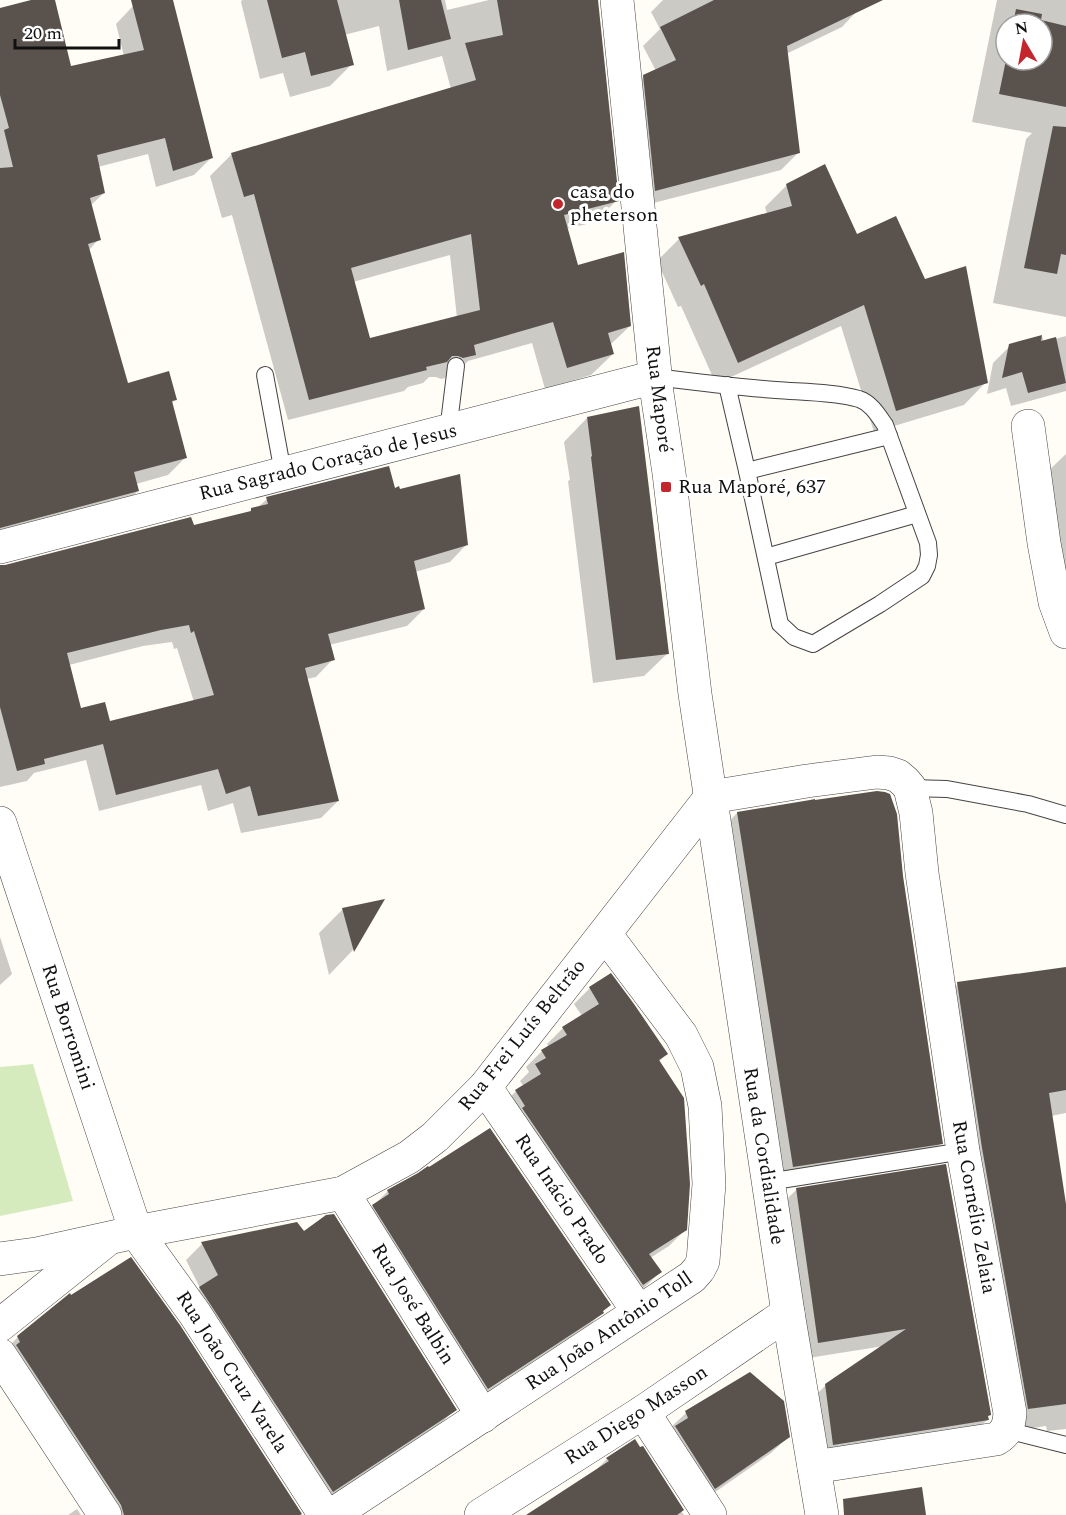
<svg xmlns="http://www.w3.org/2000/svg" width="1066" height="1515" font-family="Spectral,serif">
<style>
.green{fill:#d5ebbd}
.shadow{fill:#0003;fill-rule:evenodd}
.building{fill:#5a524d;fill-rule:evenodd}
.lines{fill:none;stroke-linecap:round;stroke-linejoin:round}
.lane-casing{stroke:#444;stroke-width:18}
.street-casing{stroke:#444;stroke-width:34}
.lane{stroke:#fff;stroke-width:16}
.street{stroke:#fff;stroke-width:33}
.poi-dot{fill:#c4262e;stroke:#fff;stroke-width:2}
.labels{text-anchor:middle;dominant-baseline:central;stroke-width:6;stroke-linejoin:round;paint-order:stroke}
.poi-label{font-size:20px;fill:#111;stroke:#fff;text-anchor:start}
.street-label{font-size:20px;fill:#111;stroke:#fff}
</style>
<rect width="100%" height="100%" fill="#fffdf5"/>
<polygon class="green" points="33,1064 73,1201 0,1216 0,1067"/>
<g class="shadow">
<polygon points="36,0 53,0 70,68 124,56 116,24 133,6 154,0 171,0 211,158 194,175 156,187 148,154 98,167 104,193 90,206 99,239 89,250 127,384 175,400 171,404 185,458 168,475 136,484 138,491 120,508 0,540 0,9"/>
<path d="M242,0H445L447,10L489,0H578L617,200L595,222L566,229L577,267L630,326L610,345L613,354L591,375L545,389L532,343L468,361L453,376L441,379L436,377H429L423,383L408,387L404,391L288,420L232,215L222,218L210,176L232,154L451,89L442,56L387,71L379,26L344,35L352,64L330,86L290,97L283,73L260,79L241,2ZM450,255L457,318L369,340L353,282Z"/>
<polygon points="663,0 855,0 859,9 842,27 786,54 799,152 781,170 638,207 627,93 644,76 656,71 643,46 660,29 651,12"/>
<path d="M997,0H1066V317L993,303L1026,139L1032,133L972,122ZM1006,24H1042V60H1006Z"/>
<polygon points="787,185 856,236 924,280 986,382 964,405 874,432 841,326 716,384 681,306 678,307 657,261 679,239 767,214 765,207"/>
<polygon points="1042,336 1044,342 1066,336 1066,391 1011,406 1006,388 987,394 993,363 1010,346"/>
<polygon points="587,418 668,653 644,676 593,683 568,481 570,480 564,442"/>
<polygon points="1066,454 1066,593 1046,473"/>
<path d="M394,490L467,544L450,562L415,572L424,609L407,626L329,645L333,659L316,677L307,679L338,801L321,818L241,833L233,803L208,811L201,785L99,811L86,760L34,773L27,781L0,787V567L193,527L247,514L252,509L257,508L267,499ZM172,642L174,649L177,648L194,702L109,723L79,710L69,665L143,646Z"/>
<polygon points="737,813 902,876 941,1143 925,1160 777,1183 721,830"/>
<polygon points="382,901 352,951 329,975 319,933 343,909"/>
<polygon points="0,937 12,974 0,985"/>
<polygon points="1066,968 1066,1113 1051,1116 1066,1215 1066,1429 1047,1431 1046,1426 1005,1432 934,1007 958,984"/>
<polygon points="590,988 666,1054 659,1062 685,1230 669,1246 650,1258 660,1272 644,1288 627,1299 501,1107 516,1091 524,1087 520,1081 529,1072 526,1067 542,1051 549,1047 547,1044 563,1028 582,1016 574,1004"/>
<polygon points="796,1190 989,1415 987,1417 987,1420 971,1436 817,1461 809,1402 826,1385 884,1346 802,1359 780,1206"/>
<polygon points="388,1191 609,1305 586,1329 471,1404 357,1222"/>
<polygon points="297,1223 455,1409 439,1426 316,1507 184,1305 200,1288 186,1260 202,1244"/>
<polygon points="18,1337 298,1515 100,1515 1,1354"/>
<polygon points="749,1373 788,1437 771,1453 698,1504 669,1429 686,1413"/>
<polygon points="607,1459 681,1511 684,1515 528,1515 592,1474"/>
<polygon points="77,1509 81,1515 68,1515"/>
</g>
<g class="building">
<polygon points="31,0 55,0 71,66 144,50 131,0 173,0 213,158 173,171 165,138 97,155 105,193 90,198 101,240 88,244 128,383 169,371 177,400 172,401 187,458 134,472 139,491 0,528 0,168 13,167 4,130 9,128 0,95 0,8"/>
<polygon points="267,0 337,0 354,65 311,76 305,52 282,58"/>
<polygon points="399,0 441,0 451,39 408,50"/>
<path d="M497,0H598L619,201L564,215L578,265L624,252L631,326L608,333L614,354L567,368L553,322L474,345L476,355L463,358L458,356H452L447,362L426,367L427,370L309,400L254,194L244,197L231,153L476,80L465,43L503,35ZM471,234L480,310L370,338L351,268Z"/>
<polygon points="714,0 883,0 787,46 800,153 655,191 643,75 676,60 660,27"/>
<polygon points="1016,9 1042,14 1041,20 1066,26 1066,107 999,94 1006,60 1042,60 1042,24 1013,24"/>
<polygon points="1053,126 1066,127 1066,255 1061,254 1057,274 1024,268"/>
<polygon points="825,164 857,234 896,216 925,279 966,266 988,383 896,411 864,305 738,363 704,284 701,286 678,237 792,206 786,184"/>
<polygon points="1042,335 1041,341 1056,337 1066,383 1028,393 1022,372 1002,378 1009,344"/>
<polygon points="639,406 669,654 616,660 591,457 592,456 587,417"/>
<path d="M389,466L395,488L399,486L400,489L460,474L468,545L414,561L425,609L328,634L335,660L305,668L339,801L258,816L250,786L226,794L218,769L116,795L103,744L44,759L45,764L17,771L0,707V565H5L191,517L194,525L251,511V508L268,504L266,497ZM189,625L191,633L194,631L214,695L110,721L105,702L81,708L67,653L161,630Z"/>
<polygon points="877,791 885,792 890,794 897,814 903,876 943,1144 793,1167 737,812 810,800 815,799 815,800"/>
<polygon points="385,899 354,952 342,908"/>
<polygon points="1066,967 1066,1090 1049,1093 1066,1204 1066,1404 1028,1409 982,1148 957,982"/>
<polygon points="611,973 634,1004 668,1054 659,1060 684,1098 690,1184 687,1230 649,1254 662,1272 643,1285 522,1108 525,1106 515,1090 541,1074 535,1064 546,1058 541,1050 567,1035 562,1027 599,1004 589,987"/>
<polygon points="490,1128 611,1305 603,1311 604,1313 488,1389 372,1205 389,1194 387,1190 418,1173 428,1166 429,1167"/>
<polygon points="946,1164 991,1414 991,1415 988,1416 989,1420 833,1445 825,1384 906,1329 818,1343 796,1188"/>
<polygon points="334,1214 457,1410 333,1492 199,1287 218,1275 201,1242 297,1222 304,1231 326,1215"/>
<polygon points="131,1257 180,1325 302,1514 300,1515 124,1515 121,1505 16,1345 20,1342 17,1336 70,1293 71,1295"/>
<polygon points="750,1372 784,1401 790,1437 715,1489 675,1426 688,1418 685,1411"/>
<polygon points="635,1439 640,1447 643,1446 684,1510 677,1515 526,1515 609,1461 606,1458"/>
<polygon points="922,1487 926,1515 844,1515 843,1499"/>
</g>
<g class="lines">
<g class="lane-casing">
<g id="lane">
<polyline points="265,375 283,473"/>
<path d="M655,377C695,382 735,387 776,390C800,392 836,392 859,399C871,403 878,415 885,425L928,543L929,555L927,566L922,576L880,604L813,644L794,637L780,624L747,471L727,385"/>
<polyline points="448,431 456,366"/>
<polyline points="747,471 889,436"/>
<polyline points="766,557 917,514"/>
<polyline points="910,788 947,789 1028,804 1066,815"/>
<polyline points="768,1182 963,1151"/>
<polyline points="1006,1430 1066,1445"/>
</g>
</g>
<g class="street-casing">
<g id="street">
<polyline points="617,0 657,393 669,473 695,694 788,1313 822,1515"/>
<polyline points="1028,426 1044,543 1055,602 1066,632"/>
<polyline points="0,547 655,377"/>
<path d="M711,797L807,781L877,772L889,773L898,776L905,782L910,788L916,813L922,873L963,1151L1010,1413C1009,1425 1007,1433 996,1439L814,1467"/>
<polyline points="0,823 136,1232 195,1314 325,1515"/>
<polyline points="485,1087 638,1311"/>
<polyline points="343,1193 483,1416"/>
<polyline points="0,1259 36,1254 136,1232 343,1193 409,1157 435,1137 485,1087 711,797"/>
<polyline points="0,1325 104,1242"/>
<polyline points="0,1355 105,1515"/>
<polyline points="643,1412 710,1515"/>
<polyline points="332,1515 692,1277 699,1269 703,1261 709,1184 705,1106 697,1067 681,1035 605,934"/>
<polyline points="481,1515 643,1412 788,1313"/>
</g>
</g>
<use href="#lane" class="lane"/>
<use href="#street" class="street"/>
</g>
<g class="poi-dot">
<circle cx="558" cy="204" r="6"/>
<rect x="660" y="481" width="12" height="12" rx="3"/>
</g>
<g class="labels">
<g class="poi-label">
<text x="570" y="192">casa do<tspan x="570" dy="23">pheterson</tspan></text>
<text x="678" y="487">Rua Maporé, 637</text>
</g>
<g class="street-label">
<text transform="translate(659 399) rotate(83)">Rua Maporé</text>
<text transform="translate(328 462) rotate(-14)">Rua Sagrado Coração de Jesus</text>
<text transform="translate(68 1027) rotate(72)">Rua Borromini</text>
<text transform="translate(522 1035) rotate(-51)">Rua Frei Luís Beltrão</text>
<text transform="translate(764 1156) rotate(81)">Rua da Cordialidade</text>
<text transform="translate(562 1199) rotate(56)">Rua Inácio Prado</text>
<text transform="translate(974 1207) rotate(80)">Rua Cornélio Zelaia</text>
<text transform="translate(413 1304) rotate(58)">Rua José Balbin</text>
<text transform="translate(609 1331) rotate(-34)">Rua João Antônio Toll</text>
<text transform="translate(232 1372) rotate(57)">Rua João Cruz Varela</text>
<text transform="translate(636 1415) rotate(-33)">Rua Diego Masson</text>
</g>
</g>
<g transform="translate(1024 42) rotate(350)"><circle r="28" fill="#ffffff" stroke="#a0a0a0" stroke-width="1.5"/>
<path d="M0-4.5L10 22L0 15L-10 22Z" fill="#c4262e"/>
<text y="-9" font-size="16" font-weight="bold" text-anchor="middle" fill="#111111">N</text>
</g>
<path d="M15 39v9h104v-9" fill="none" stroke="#111111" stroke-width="3"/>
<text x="24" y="39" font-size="18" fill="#111111" stroke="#ffffff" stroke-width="4.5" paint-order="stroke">20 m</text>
</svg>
